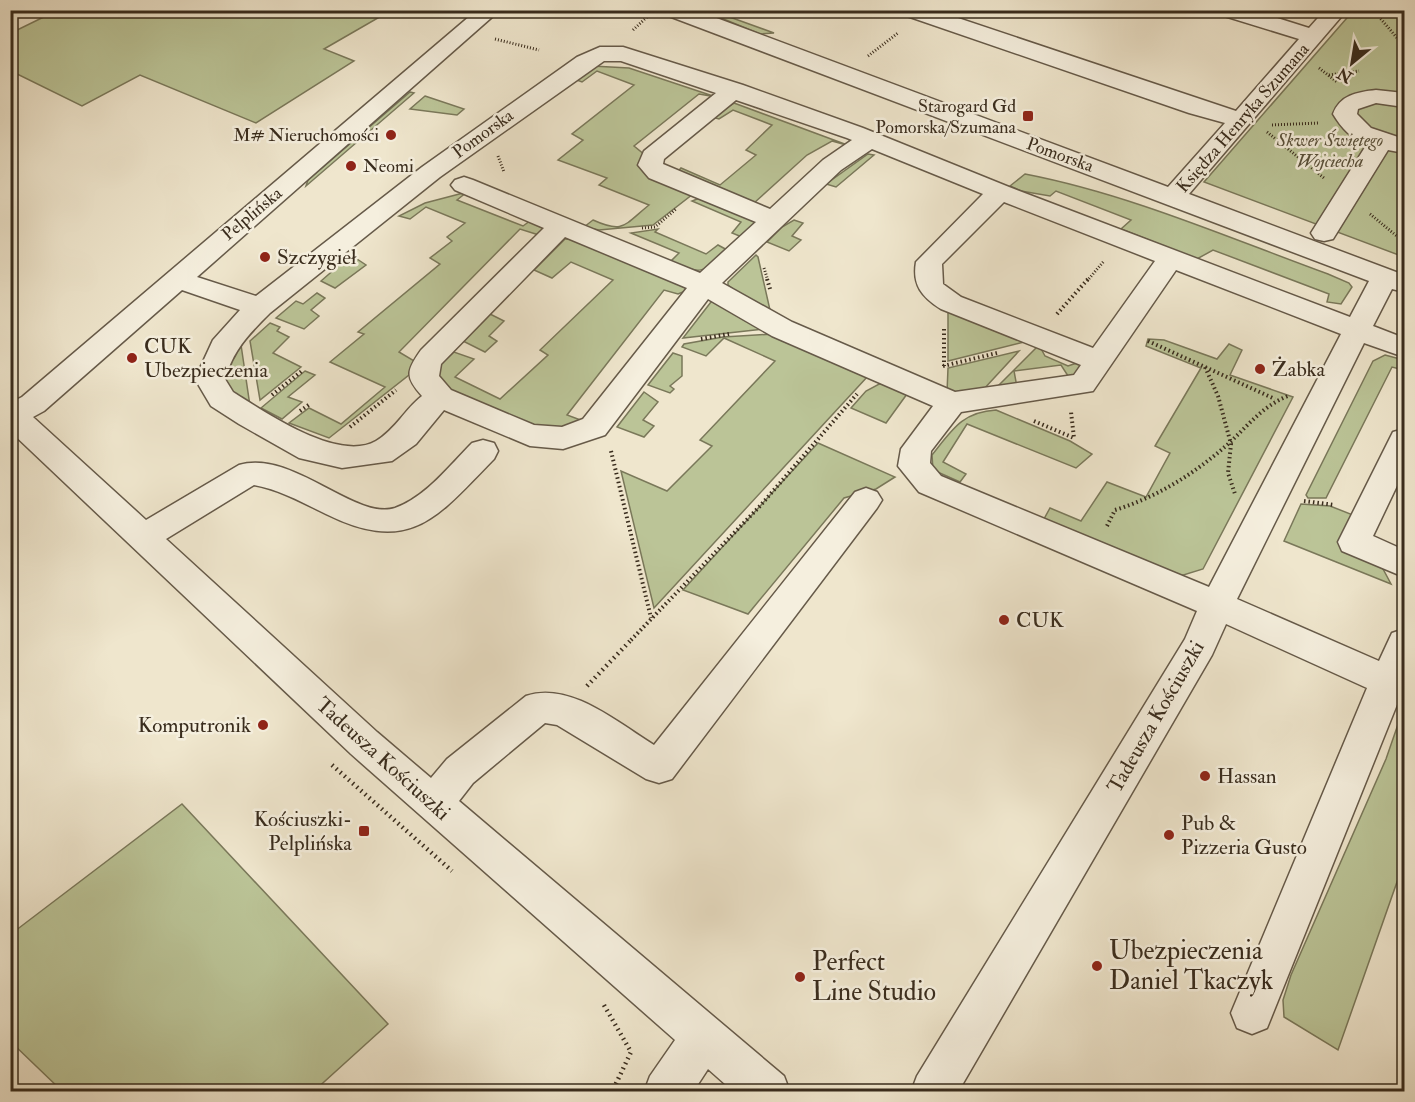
<svg xmlns="http://www.w3.org/2000/svg" width="1415" height="1102" font-family="'IM FELL Double Pica',serif">
<style>
.green{fill:#bbc497;stroke:#7a785a;stroke-width:1.5}
.lines{fill:none;stroke-linecap:round;stroke-linejoin:round}
.minor-casing{stroke:#665a49;stroke-width:3}
.path-far2{stroke:#392c1d;stroke-width:3;stroke-dasharray:1 2;stroke-linecap:butt}
.path-far1{stroke:#392c1d;stroke-width:4;stroke-dasharray:1.5 3;stroke-linecap:butt}
.path{stroke:#392c1d;stroke-width:4.5;stroke-dasharray:1.5 4;stroke-linecap:butt}
.minor{fill:#f5efde;fill-rule:evenodd}
.poi-dot{fill:#8f2418;stroke:#f5efde;stroke-width:2}
.labels{text-anchor:middle;dominant-baseline:central;stroke-width:5;stroke-linejoin:round;paint-order:stroke}
.far-poi-label{font-size:18px;fill:#392c1d;stroke:#f5efde;text-anchor:end}
.far-street-label{font-size:18px;fill:#392c1d;stroke:#f5efde}
.far-park-label{font-size:18px;font-style:italic;fill:#5a523c;stroke:#f5efde}
.poi-label{font-size:21px;fill:#392c1d;stroke:#f5efde;text-anchor:start}
.street-label{font-size:21px;fill:#392c1d;stroke:#f5efde}
.near-poi-label{font-size:26px;fill:#392c1d;stroke:#f5efde;text-anchor:start}
</style>
<rect width="100%" height="100%" fill="#efe6cd"/>
<filter id="stains"><feTurbulence type="fractalNoise" baseFrequency=".00333" numOctaves="4"/><feColorMatrix values="0 0 0 0 .2 0 0 0 0 .09 0 0 0 0 .02 0 0 0 .5 -.17"/></filter>
<radialGradient id="worn" r=".72"><stop offset=".6" stop-color="#630" stop-opacity="0"/><stop offset="1" stop-color="#630" stop-opacity=".3"/></radialGradient>
<g class="green">
<polygon points="56,11 56,10 390,11 324,49 354,61 256,123 140,75 82,106 11,71 11,33"/>
<polygon points="704,11 713,11 774,33 760,34"/>
<polygon points="1353,11 1404,11 1404,257 1204,182"/>
<path d="M592,66L629,68L716,97L699,94L634,146L693,194L653,225L599,230L584,227L593,220C624,234 624,225 649,205L599,185L607,178L558,160L583,140L572,134L634,85L597,71L582,82L574,79Z"/>
<polygon points="410,92 414,93 306,186 308,180"/>
<polygon points="425,96 464,109 457,115 410,109"/>
<polygon points="734,103 850,146 832,141 807,155 754,203 674,176 681,168 720,185 756,155 746,150 772,125 733,110 719,119 712,117"/>
<polygon points="868,154 874,155 836,187 826,184"/>
<path d="M1025,174C1129,194 1229,238 1328,274L1349,283L1352,287L1341,304L1327,302L1329,294L1213,250L1197,259L1121,229L1131,220L1056,191L1050,196L1021,191L1010,186Z"/>
<polygon points="467,192 457,200 523,226 534,218 546,223 539,235 520,229 399,352 416,362 414,371 329,438 289,423 309,408 341,424 385,387 330,362 364,334 358,332 440,264 430,258 452,241 447,237 465,223 426,207 410,219 399,216 425,203"/>
<polygon points="702,197 759,220 742,237 732,233 741,222 692,201"/>
<polygon points="794,220 803,223 792,236 801,240 789,251 767,242 782,227"/>
<path d="M658,229L655,232L706,254L718,245L729,251C701,274 704,274 669,263L679,253L631,233Z"/>
<polygon points="565,239 574,239 687,285 688,290 678,294 664,290 567,415 583,421 578,429 532,428 440,386 437,368 454,352 474,359 455,377 500,399 548,355 540,350 613,280 571,262 552,278 534,270"/>
<polygon points="351,255 366,265 335,288 321,281"/>
<polygon points="756,255 758,257 772,319 728,285 728,282"/>
<polygon points="317,293 325,298 311,310 319,316 304,329 276,318 296,301 303,304"/>
<polygon points="717,301 764,329 683,338 711,302"/>
<polygon points="948,308 1028,341 948,361"/>
<polygon points="490,314 504,321 489,336 497,341 485,352 463,341"/>
<polygon points="270,323 280,327 277,331 289,337 273,353 301,367 260,400 250,341"/>
<polygon points="774,334 868,376 654,608 621,471 667,491 712,446 700,440 775,361 724,338 706,356 682,347 684,344 723,337"/>
<polygon points="240,338 250,406 237,399 223,378"/>
<polygon points="1148,339 1164,340 1217,359 1229,344 1242,350 1230,375 1293,397 1203,569 1177,577 1044,519 1050,508 1081,521 1107,482 1146,497 1170,453 1155,446 1201,368 1146,346"/>
<polygon points="1039,345 1045,356 1068,366 1080,362 1082,365 1073,379 1070,379 1061,365 1014,371 1017,387 994,390"/>
<polygon points="1019,351 982,391 947,393 948,368"/>
<polygon points="673,353 682,356 682,376 670,386 674,389 670,393 648,385"/>
<polygon points="1385,355 1404,360 1404,370 1392,367 1326,498 1308,498 1306,495 1373,361"/>
<polygon points="305,371 315,375 288,397 302,402 282,419 261,408"/>
<polygon points="881,383 907,394 886,423 851,408 866,391"/>
<polygon points="644,392 658,402 643,420 654,426 644,437 617,427"/>
<path d="M996,410L1070,441L1092,454L1076,468L967,424L943,462L966,474L960,482L933,470L932,455C952,430 962,412 996,410Z"/>
<polygon points="818,443 895,477 876,489 844,498 748,614 683,590"/>
<polygon points="1301,504 1330,506 1353,515 1375,562 1383,569 1391,584 1284,541"/>
<polygon points="1404,707 1404,862 1338,1050 1284,1017 1283,1000 1291,975 1386,759"/>
<polygon points="182,804 388,1024 314,1091 62,1091 11,1042 11,934"/>
</g>
<g class="lines">
<g class="minor-casing">
<g id="minor">
<path d="M477,10H500L197,277L256,296L422,167L577,57L600,47H623L743,85L863,128L1009,187L1350,317L1369,281L666,15L664,10H695L1168,187L1225,123L1189,113L904,15L902,10H934L1236,111L1299,39L1221,15L1219,10H1252L1309,28L1325,10H1347L1189,194L1404,275V292L1392,289L1373,326L1404,338V357L1364,343L1237,599L1379,661L1392,633L1404,629V687L1267,1028L1252,1034L1237,1028L1231,1013L1367,688L1226,624L1212,655L958,1092H911L917,1076L1185,639L1197,611L919,492L898,466L901,449L933,406L772,336L708,299L605,435L563,449L530,446L444,410L416,444L392,461L342,468L299,458L239,424L211,406L195,379L213,340L240,310L182,290L44,411L33,417L146,520L239,465C292,449 355,521 395,508C426,497 450,465 472,443L483,440L494,443L498,451L494,459C437,517 411,556 326,514C303,503 281,490 254,485L166,539L377,732L431,778L447,759L526,696C570,681 618,723 654,745L855,492L866,488L877,492L882,500L877,508L672,779L659,783L646,779L557,725L545,723L473,783L459,801L784,1076L790,1092H734L708,1069L693,1092H644L650,1076L675,1040L351,754L10,431V403L22,397ZM604,61H621L716,93L644,151L638,165L649,178L756,222L700,273L473,180L464,177L455,180L451,185L455,190L544,228L421,350C406,371 405,377 422,396C405,409 396,429 376,441C338,463 265,412 233,392L225,379C233,350 249,334 270,313L440,177ZM736,100L847,138L852,140L823,160L770,209L663,164L664,159ZM872,149L983,194L916,262C912,285 922,297 941,309L1081,365L1074,375L955,392L792,322L722,283L841,170ZM1004,202L1155,261L1093,348L961,297L943,284L942,264ZM565,237L687,288L583,419L562,427L534,425L451,390L439,376L441,364ZM1176,270L1341,334L1209,587L941,476L930,463L931,451L961,412L1093,391Z"/>
<path d="M1376,90L1404,93V107L1376,103L1358,109L1357,114L1371,128L1404,139V153L1388,150L1333,239L1324,241L1315,239L1311,233L1367,144C1351,138 1342,129 1333,114C1340,95 1357,92 1376,90Z"/>
<polygon points="1404,429 1404,471 1373,536 1404,550 1404,577 1342,551 1338,542 1393,432"/>
</g>
</g>
<g class="path-far2">
<polyline points="1381,10 1380,18 1404,46"/>
<polyline points="1382,10 1404,17"/>
<polyline points="633,30 648,16"/>
<polyline points="495,39 539,50"/>
<polyline points="868,56 898,33"/>
<polyline points="1319,68 1337,82"/>
<polyline points="1329,75 1359,71"/>
<polyline points="1272,125 1318,123"/>
<polyline points="1267,132 1324,178"/>
<polyline points="498,156 504,172"/>
<polyline points="1370,214 1404,242"/>
<polyline points="642,228 655,227 676,209"/>
<polyline points="764,268 768,281"/>
<polyline points="1087,281 1104,261"/>
</g>
<g class="path-far1">
<polyline points="767,279 770,289"/>
<polyline points="1057,314 1088,279"/>
<polyline points="944,329 944,366"/>
<polyline points="701,339 729,334"/>
<polyline points="1148,341 1275,399"/>
<polyline points="943,366 997,353"/>
<polyline points="1205,367 1218,396 1231,444 1228,473 1235,494"/>
<polyline points="272,395 303,370"/>
<polyline points="300,411 310,404"/>
<polyline points="1034,421 1074,438 1071,412"/>
<polyline points="350,427 396,390"/>
<polyline points="611,451 651,618"/>
<polyline points="1304,501 1335,505"/>
<path d="M1107,526L1115,510C1157,497 1194,474 1227,445C1247,427 1262,406 1288,396"/>
<polyline points="631,640 760,506 857,394"/>
</g>
<g class="path">
<polyline points="587,686 632,639"/>
<polyline points="332,765 452,871"/>
<polyline points="604,1005 631,1052 612,1092"/>
</g>
<use href="#minor" class="minor"/>
</g>
<g class="poi-dot">
<rect x="1022" y="110" width="12" height="12" rx="3"/>
<circle cx="391" cy="135" r="6"/>
<circle cx="351" cy="166" r="6"/>
<circle cx="265" cy="257" r="6"/>
<circle cx="132" cy="358" r="6"/>
<circle cx="1260" cy="369" r="6"/>
<circle cx="1004" cy="620" r="6"/>
<circle cx="263" cy="725" r="6"/>
<circle cx="1205" cy="776" r="6"/>
<rect x="358" y="825" width="12" height="12" rx="3"/>
<circle cx="1169" cy="835" r="6"/>
<circle cx="1097" cy="966" r="6"/>
<circle cx="800" cy="977" r="6"/>
</g>
<g class="labels">
<g class="far-poi-label">
<text x="1016" y="106">Starogard Gd<tspan x="1016" dy="21">Pomorska/Szumana</tspan></text>
<text x="379" y="135">M# Nieruchomości</text>
<text x="363" y="166" text-anchor="start">Neomi</text>
</g>
<g class="far-street-label">
<text transform="translate(1243 118) rotate(-49)">Księdza Henryka Szumana</text>
<text transform="translate(483 134) rotate(-36)">Pomorska</text>
<text transform="translate(1060 155) rotate(20)">Pomorska</text>
<text transform="translate(252 214) rotate(-40)">Pelplińska</text>
</g>
<g class="far-park-label">
<text x="1330" y="140">Skwer Świętego<tspan x="1330" dy="21">Wojciecha</tspan></text>
</g>
<g class="poi-label">
<text x="277" y="257">Szczygieł</text>
<text x="144" y="346">CUK<tspan x="144" dy="24">Ubezpieczenia</tspan></text>
<text x="1272" y="369">Żabka</text>
<text x="1016" y="620">CUK</text>
<text x="251" y="725" text-anchor="end">Komputronik</text>
<text x="1217" y="776">Hassan</text>
<text x="352" y="819" text-anchor="end">Kościuszki-<tspan x="352" dy="24">Pelplińska</tspan></text>
<text x="1181" y="823">Pub &amp;<tspan x="1181" dy="24">Pizzeria Gusto</tspan></text>
</g>
<g class="street-label">
<text transform="translate(1156 717) rotate(-60)">Tadeusza Kościuszki</text>
<text transform="translate(383 759) rotate(42)">Tadeusza Kościuszki</text>
</g>
<g class="near-poi-label">
<text x="1109" y="951">Ubezpieczenia<tspan x="1109" dy="30">Daniel Tkaczyk</tspan></text>
<text x="812" y="962">Perfect<tspan x="812" dy="30">Line Studio</tspan></text>
</g>
</g>
<rect width="1415" height="1102" fill="none" stroke="#efe6cd" stroke-width="36"/>
<rect x="12" y="12" width="1391" height="1078" fill="none" stroke="#392c1d" stroke-width="3"/>
<rect x="18" y="18" width="1379" height="1066" fill="none" stroke="#392c1d" stroke-width="1.5"/>
<g transform="translate(1352 63) rotate(210)" stroke="#f5efde" stroke-width="4.5" paint-order="stroke">
<path d="M0-4.5L10 22L0 15L-10 22Z" fill="#392c1d"/>
<text y="-9" font-size="16" font-weight="bold" text-anchor="middle" fill="#392c1d">N</text>
</g>
<rect width="100%" height="100%" filter="url(#stains)"/>
<rect width="100%" height="100%" fill="url(#worn)"/>
</svg>
